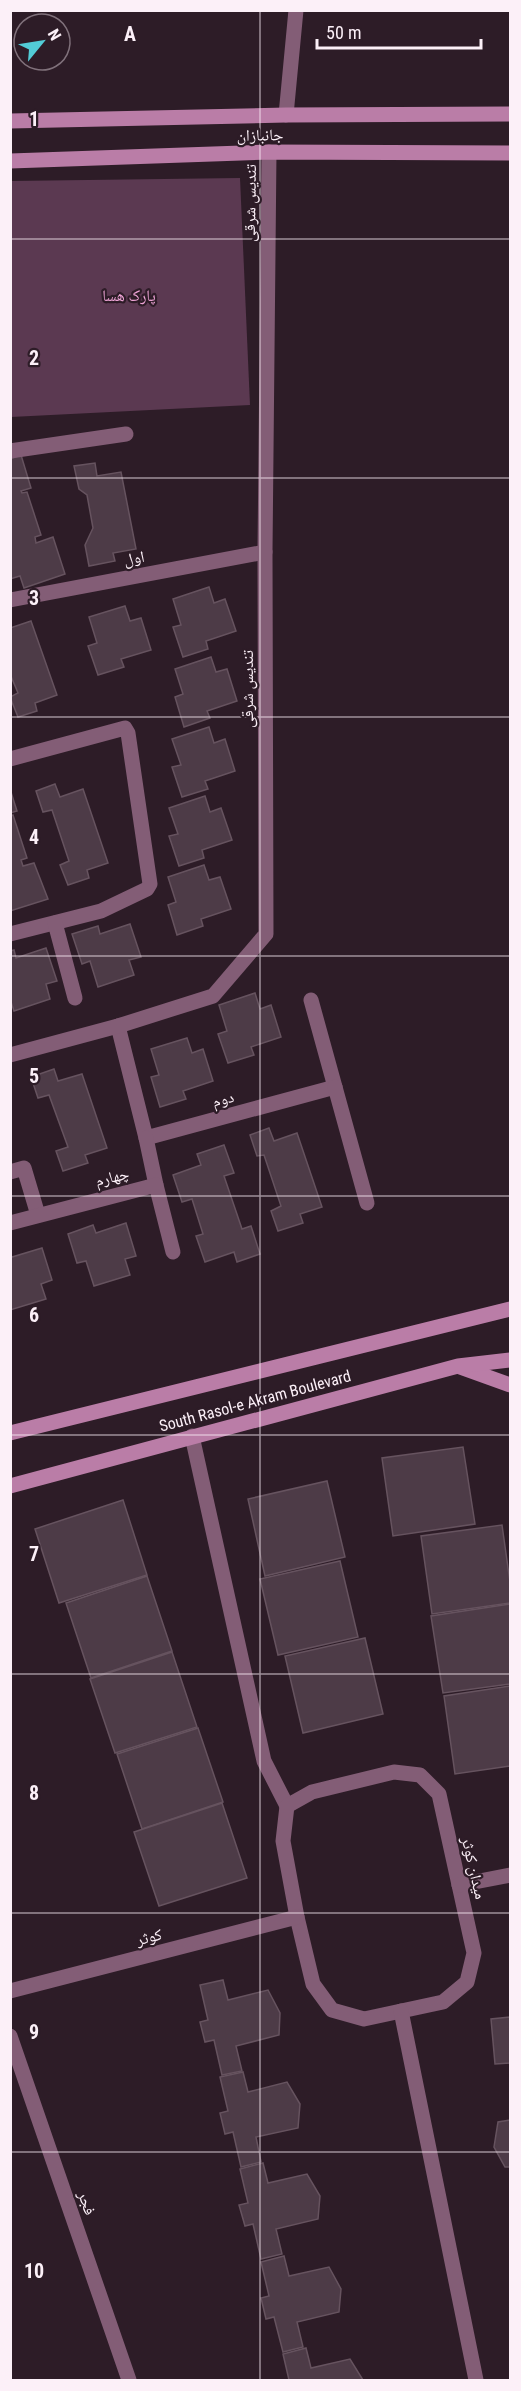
<svg xmlns="http://www.w3.org/2000/svg" width="521" height="2391" font-family="'Roboto Condensed','Noto Naskh Arabic',sans-serif">
<style>
.green{fill:#5b3951}
.building{fill:#4d3b47;stroke:#66535f;stroke-width:1.5}
.lines{fill:none;stroke-linecap:round;stroke-linejoin:round}
.street{stroke:#835d76;stroke-width:15}
.secondary{stroke:#ba7da7;stroke-width:15}
.grid{fill:none;stroke:#fcf0f8;stroke-width:1.5;stroke-opacity:0.55}
.labels{text-anchor:middle;dominant-baseline:central;stroke-width:4.5;stroke-linejoin:round;paint-order:stroke}
.street-label{font-size:16px;fill:#fcf0f8;stroke:#2d1c27}
.park-label{font-size:16px;fill:#eea4d6;stroke:#2d1c27}
.grid-label{font-size:20px;text-anchor:middle;font-weight:bold;fill:#fcf0f8;stroke:#2d1c27;stroke-width:4.5;stroke-linejoin:round;paint-order:stroke}
</style>
<rect width="100%" height="100%" fill="#2d1c27"/>
<polygon class="green" points="240,178 250,405 11,417 11,181"/>
<g class="building">
<polygon points="21,455 31,488 21,491 22,493 27,492 41,535 35,537 36,543 53,537 65,574 24,588 20,576 10,579 10,459"/>
<polygon points="95,463 97,476 121,472 136,549 113,553 115,561 89,566 85,545 93,528 87,495 79,489 74,466"/>
<polygon points="209,587 214,603 225,599 236,631 206,641 208,649 183,657 173,627 181,625 173,599"/>
<polygon points="125,606 130,621 141,618 151,650 121,659 124,667 98,675 88,646 97,643 89,617"/>
<polygon points="31,621 57,695 35,703 37,711 18,717 10,697 18,693 10,674 10,628"/>
<polygon points="211,657 216,672 227,669 237,701 207,711 210,718 184,727 175,697 183,694 175,669"/>
<polygon points="209,727 214,743 225,739 235,771 205,781 208,789 182,797 172,767 181,765 172,739"/>
<polygon points="55,784 60,797 83,789 108,863 87,870 89,878 68,885 60,865 69,861 52,810 43,812 36,791"/>
<polygon points="10,789 17,811 10,813"/>
<polygon points="205,796 210,812 221,808 232,840 202,850 204,858 179,866 169,836 178,834 169,808"/>
<polygon points="13,815 27,858 21,860 23,866 34,863 48,899 10,911 10,816"/>
<polygon points="204,865 209,880 220,877 231,909 201,919 203,926 177,935 168,905 176,902 168,877"/>
<polygon points="130,924 141,957 129,960 134,975 98,987 90,961 82,964 72,934 98,926 100,934"/>
<polygon points="46,948 57,981 46,984 50,999 14,1011 10,999 10,951 14,950 16,958"/>
<polygon points="255,993 260,1009 271,1005 281,1037 251,1047 254,1055 228,1063 218,1034 227,1031 219,1005"/>
<polygon points="187,1038 192,1053 203,1049 213,1081 183,1091 186,1099 160,1107 151,1077 159,1075 151,1049"/>
<polygon points="54,1069 58,1081 82,1074 107,1148 85,1155 88,1163 63,1171 56,1151 68,1147 49,1095 38,1098 31,1077"/>
<polygon points="269,1128 274,1141 297,1133 322,1207 300,1214 303,1223 278,1231 271,1211 281,1206 264,1155 257,1156 250,1135"/>
<polygon points="224,1145 234,1173 224,1176 242,1229 251,1226 260,1254 237,1262 234,1252 205,1262 196,1236 203,1234 192,1199 182,1202 173,1175 201,1165 197,1154"/>
<polygon points="126,1223 136,1256 125,1259 130,1275 94,1286 86,1261 77,1263 68,1234 93,1225 96,1233"/>
<polygon points="42,1248 52,1280 41,1284 46,1299 10,1310 10,1253 12,1257"/>
<polygon points="463,1447 475,1524 393,1536 382,1458"/>
<polygon points="327,1481 345,1557 265,1576 248,1499"/>
<polygon points="123,1500 147,1575 59,1603 35,1529"/>
<polygon points="502,1525 510,1582 510,1603 432,1614 421,1536"/>
<polygon points="340,1561 358,1637 278,1655 260,1579"/>
<polygon points="147,1576 172,1651 91,1678 66,1603"/>
<polygon points="510,1604 510,1684 443,1693 431,1616"/>
<polygon points="365,1638 383,1714 303,1733 285,1656"/>
<polygon points="172,1652 197,1727 115,1753 90,1679"/>
<polygon points="510,1686 510,1766 455,1774 444,1696"/>
<polygon points="198,1728 223,1802 142,1829 117,1754"/>
<polygon points="222,1803 247,1878 159,1906 134,1832"/>
<polygon points="223,1980 228,2000 268,1990 280,2013 279,2035 236,2046 242,2071 222,2075 214,2040 205,2042 200,2022 208,2020 200,1985"/>
<polygon points="510,2017 510,2063 495,2064 491,2019"/>
<polygon points="243,2072 248,2092 287,2082 300,2104 298,2128 256,2137 261,2162 241,2167 233,2132 225,2134 220,2113 228,2111 220,2077"/>
<polygon points="510,2120 510,2167 505,2167 494,2147 498,2122"/>
<polygon points="263,2163 268,2183 307,2174 320,2196 318,2219 276,2229 282,2254 261,2259 253,2224 245,2226 239,2205 248,2203 240,2169"/>
<polygon points="284,2256 289,2276 329,2267 341,2289 339,2312 297,2322 303,2347 283,2352 274,2317 266,2319 261,2298 269,2296 261,2262"/>
<polygon points="306,2348 311,2368 350,2359 363,2380 289,2380 283,2354"/>
</g>
<g class="lines">
<g class="street">
<polyline points="286,115 296,10"/>
<polyline points="10,451 126,434"/>
<polyline points="10,600 265,552"/>
<polyline points="10,759 125,728 128,733 150,884 147,889 101,911 10,934"/>
<polyline points="55,923 75,998"/>
<polyline points="118,1026 146,1138 335,1087 311,1000"/>
<polyline points="10,1055 118,1026 213,996 266,934 265,552 269,152"/>
<polyline points="335,1087 367,1203"/>
<polyline points="146,1138 156,1185"/>
<polyline points="10,1172 24,1168 38,1215"/>
<polyline points="10,1223 156,1185 173,1252"/>
<polyline points="192,1436 264,1761 287,1806"/>
<polygon points="394,1772 420,1775 439,1794 474,1953 467,1982 443,2002 364,2019 332,2010 313,1984 297,1917 283,1841 287,1806 312,1792"/>
<polyline points="459,1885 510,1875"/>
<polyline points="10,1991 297,1917"/>
<polyline points="401,2011 476,2380"/>
<polyline points="10,2036 129,2380"/>
</g>
<g class="secondary">
<polyline points="10,121 286,115 510,114"/>
<polyline points="10,161 269,152 510,153"/>
<polyline points="460,1367 510,1385"/>
<polyline points="10,1433 510,1309"/>
<polyline points="10,1486 458,1366 510,1360"/>
</g>
</g>
<path class="grid" d="M260,10V2380M10,239H510M10,478H510M10,717H510M10,956H510M10,1196H510M10,1435H510M10,1674H510M10,1913H510M10,2152H510"/>
<g class="labels">
<g class="street-label">
<text transform="translate(260 135) rotate(-1)">جانبازان</text>
<text transform="translate(250 203) rotate(-89)">تندیس شرقی</text>
<text transform="translate(134 558) rotate(-11)">اول</text>
<text transform="translate(247 689) rotate(-90)">تندیس شرقی</text>
<text transform="translate(223 1099) rotate(-15)">دوم</text>
<text transform="translate(112 1177) rotate(-14)">چهارم</text>
<text transform="translate(255 1401) rotate(-15)">South Rasol-e Akram Boulevard</text>
<text transform="translate(474 1868) rotate(77)">میدان کوثر</text>
<text transform="translate(149 1937) rotate(-14)">کوثر</text>
<text transform="translate(87 2203) rotate(71)">فجر</text>
</g>
<g class="park-label">
<text x="129" y="295">پارک هسا</text>
</g>
</g>
<g class="grid-label">
<text x="130" y="41">A</text>
<text x="34" y="126">1</text>
<text x="34" y="365">2</text>
<text x="34" y="605">3</text>
<text x="34" y="844">4</text>
<text x="34" y="1083">5</text>
<text x="34" y="1322">6</text>
<text x="34" y="1561">7</text>
<text x="34" y="1800">8</text>
<text x="34" y="2039">9</text>
<text x="34" y="2278">10</text>
</g>
<rect width="521" height="2391" fill="none" stroke="#fcf0f8" stroke-width="24"/>
<g transform="translate(42 42) rotate(60)"><circle r="28" fill="#2d1c27" stroke="#80717b" stroke-width="1.5"/>
<path d="M0-4.5L10 22L0 15L-10 22Z" fill="#52ccd6"/>
<text y="-9" font-size="16" font-weight="bold" text-anchor="middle" fill="#fcf0f8">N</text>
</g>
<path d="M317 39v9h164v-9" fill="none" stroke="#fcf0f8" stroke-width="3"/>
<text x="326" y="39" font-size="18" fill="#fcf0f8" stroke="#2d1c27" stroke-width="4.5" paint-order="stroke">50 m</text>
</svg>
